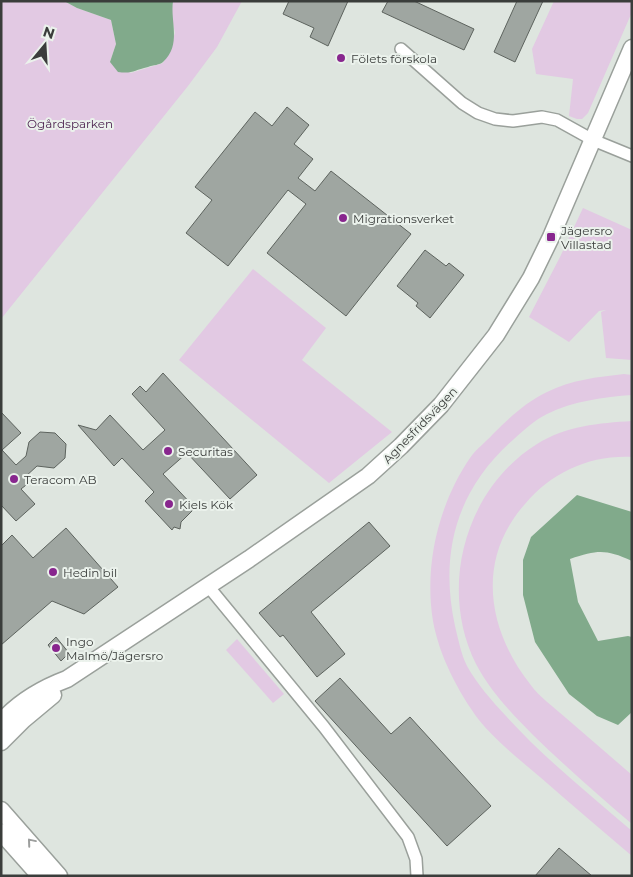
<svg xmlns="http://www.w3.org/2000/svg" width="633" height="877" font-family="Montserrat,sans-serif">
<style>
.green{fill:#e2c9e3}
.water{fill:#81aa8b}
.building{fill:#9fa6a1;stroke:#5d635e}
.lines{fill:none;stroke-linecap:round;stroke-linejoin:round}
.street-casing{stroke:#9aa09b;stroke-width:14}
.secondary-casing{stroke:#9aa09b;stroke-width:19}
.street{stroke:#fff;stroke-width:11}
.secondary{stroke:#fff;stroke-width:16}
.oneway{stroke:#9c9e9d}
.poi-dot{fill:#88268e;stroke:#ebf2ec;stroke-width:2}
.labels{text-anchor:middle;dominant-baseline:central;stroke-width:4;stroke-linejoin:round;paint-order:stroke}
.poi-label{font-size:12px;fill:#3a3d3b;stroke:#ebf2ec;text-anchor:start}
.park-label{font-size:12px;fill:#4a1f4d;stroke:#ebf2ec}
.street-label{font-size:12px;fill:#3a3d3b;stroke:#ebf2ec}
</style>
<rect width="100%" height="100%" fill="#dee5df"/>
<g class="green">
<polygon points="1,1 64,1 77,8 111,20 116,44 110,62 131,73 163,63 175,33 171,13 173,1 242,1 217,47 188,86 1,319"/>
<polygon points="554,1 632,1 632,12 588,113 582,119 577,119 569,116 573,79 536,74 532,49"/>
<polygon points="583,208 632,230 632,360 606,358 601,312 606,310 599,311 569,342 529,317 560,257"/>
<polygon points="253,269 326,328 302,360 392,432 329,483 179,360"/>
<path d="M624,374L632,375V395C604,397 573,401 547,414C536,419 524,430 514,439C457,489 439,552 455,626C458,638 461,654 467,666C477,684 492,701 506,716C544,758 589,794 632,831V856C601,830 570,803 540,777C521,761 494,739 479,720C458,692 439,655 433,621C424,566 438,505 470,458C476,449 486,442 493,434C509,418 526,402 547,392C571,380 597,377 624,374Z"/>
<path d="M632,421V457C590,455 552,472 525,504C476,559 487,629 530,684C539,697 554,707 566,718C588,737 610,756 632,775V824C598,795 565,766 533,735C512,714 490,691 476,664C438,588 465,489 537,444C566,426 599,423 632,421Z"/>
<polygon points="237,639 284,694 273,703 226,650"/>
</g>
<g class="water">
<path d="M64,1H173C170,22 182,45 163,62C160,65 153,65 148,67C134,70 133,74 118,72L110,62L116,44L111,20L77,8Z"/>
<path d="M577,495L632,512V561C605,549 598,550 570,559L578,602L598,641L628,636L632,637V712L618,725L597,716L569,694L535,642L523,595V560L531,537Z"/>
</g>
<g class="building">
<polygon points="289,1 348,1 328,46 310,37 314,28 283,14"/>
<polygon points="388,1 414,1 474,29 464,50 382,12"/>
<polygon points="517,1 543,1 515,62 494,52"/>
<polygon points="287,107 309,125 294,144 313,159 298,178 315,191 331,171 411,234 346,316 267,253 306,204 288,190 228,266 186,233 212,200 195,187 255,112 272,126"/>
<polygon points="425,250 446,266 449,263 464,275 430,318 416,306 418,303 397,286"/>
<polygon points="163,373 257,475 230,499 187,453 163,474 195,508 181,522 180,529 174,527 172,530 145,501 154,492 122,458 114,466 78,425 96,430 110,415 143,450 165,430 132,394 140,386 146,392"/>
<polygon points="1,412 21,433 2,450 16,465 26,456 29,442 40,432 55,433 66,444 65,458 54,468 37,466 25,477 30,482 21,489 35,504 16,521 1,505"/>
<polygon points="369,522 390,546 311,612 345,654 317,677 283,635 280,637 259,613"/>
<polygon points="66,528 118,587 84,614 52,601 1,645 1,546 12,535 33,558"/>
<polygon points="56,637 69,653 61,661 48,645"/>
<polygon points="340,678 391,734 410,717 491,806 447,846 315,701"/>
<polygon points="559,848 592,876 535,876"/>
</g>
<g class="lines">
<g class="street-casing">
<g id="street">
<polyline points="401,49 462,103 478,113 495,119 513,121 542,117 557,120 593,140 632,156"/>
<polyline points="208,586 324,727 408,837 416,859 417,876"/>
</g>
</g>
<g class="secondary-casing">
<g id="secondary">
<path d="M1,722C18,703 43,688 67,679L249,559L368,476L401,446L441,405L496,335L531,278L551,237L632,48"/>
<polyline points="1,742 23,720 53,695"/>
<polyline points="1,810 59,876"/>
<polyline points="1,832 40,876"/>
</g>
</g>
<use href="#street" class="street"/>
<use href="#secondary" class="secondary"/>
</g>
<defs><path id="oneway-chevron" d="M-2-3.5L2.5 0L-2 3.5" fill="none" stroke-width="1.6" stroke-linecap="round" stroke-linejoin="round" transform="scale(1.25)"/></defs>
<use class="oneway" href="#oneway-chevron" transform="translate(31 842) rotate(-130)"/>
<g class="poi-dot">
<circle cx="341" cy="58" r="5"/>
<circle cx="343" cy="218" r="5"/>
<rect x="546" y="232" width="10" height="10" rx="2.5"/>
<circle cx="168" cy="451" r="5"/>
<circle cx="14" cy="479" r="5"/>
<circle cx="169" cy="504" r="5"/>
<circle cx="53" cy="572" r="5"/>
<circle cx="56" cy="648" r="5"/>
</g>
<g class="labels">
<g class="poi-label">
<text x="351" y="58">Fölets förskola</text>
<text x="353" y="218">Migrationsverket</text>
<text x="561" y="230">Jägersro<tspan x="561" dy="14">Villastad</tspan></text>
<text x="178" y="451">Securitas</text>
<text x="24" y="479">Teracom AB</text>
<text x="179" y="504">Kiels Kök</text>
<text x="63" y="572">Hedin bil</text>
<text x="66" y="641">Ingo<tspan x="66" dy="14">Malmö/Jägersro</tspan></text>
</g>
<g class="park-label">
<text x="70" y="123">Ögårdsparken</text>
</g>
<g class="street-label">
<text transform="translate(420 425) rotate(-46)">Agnesfridsvägen</text>
</g>
</g>
<rect width="633" height="877" fill="none" stroke="#3a3d3b" stroke-width="5"/>
<g transform="translate(45 45) rotate(18)" stroke="#ebf2ec" stroke-width="4" paint-order="stroke">
<path d="M0-4L9 19L0 12L-9 19Z" fill="#3a3d3b"/>
<text y="-8" font-size="14" font-weight="bold" text-anchor="middle" fill="#3a3d3b">N</text>
</g>
</svg>
